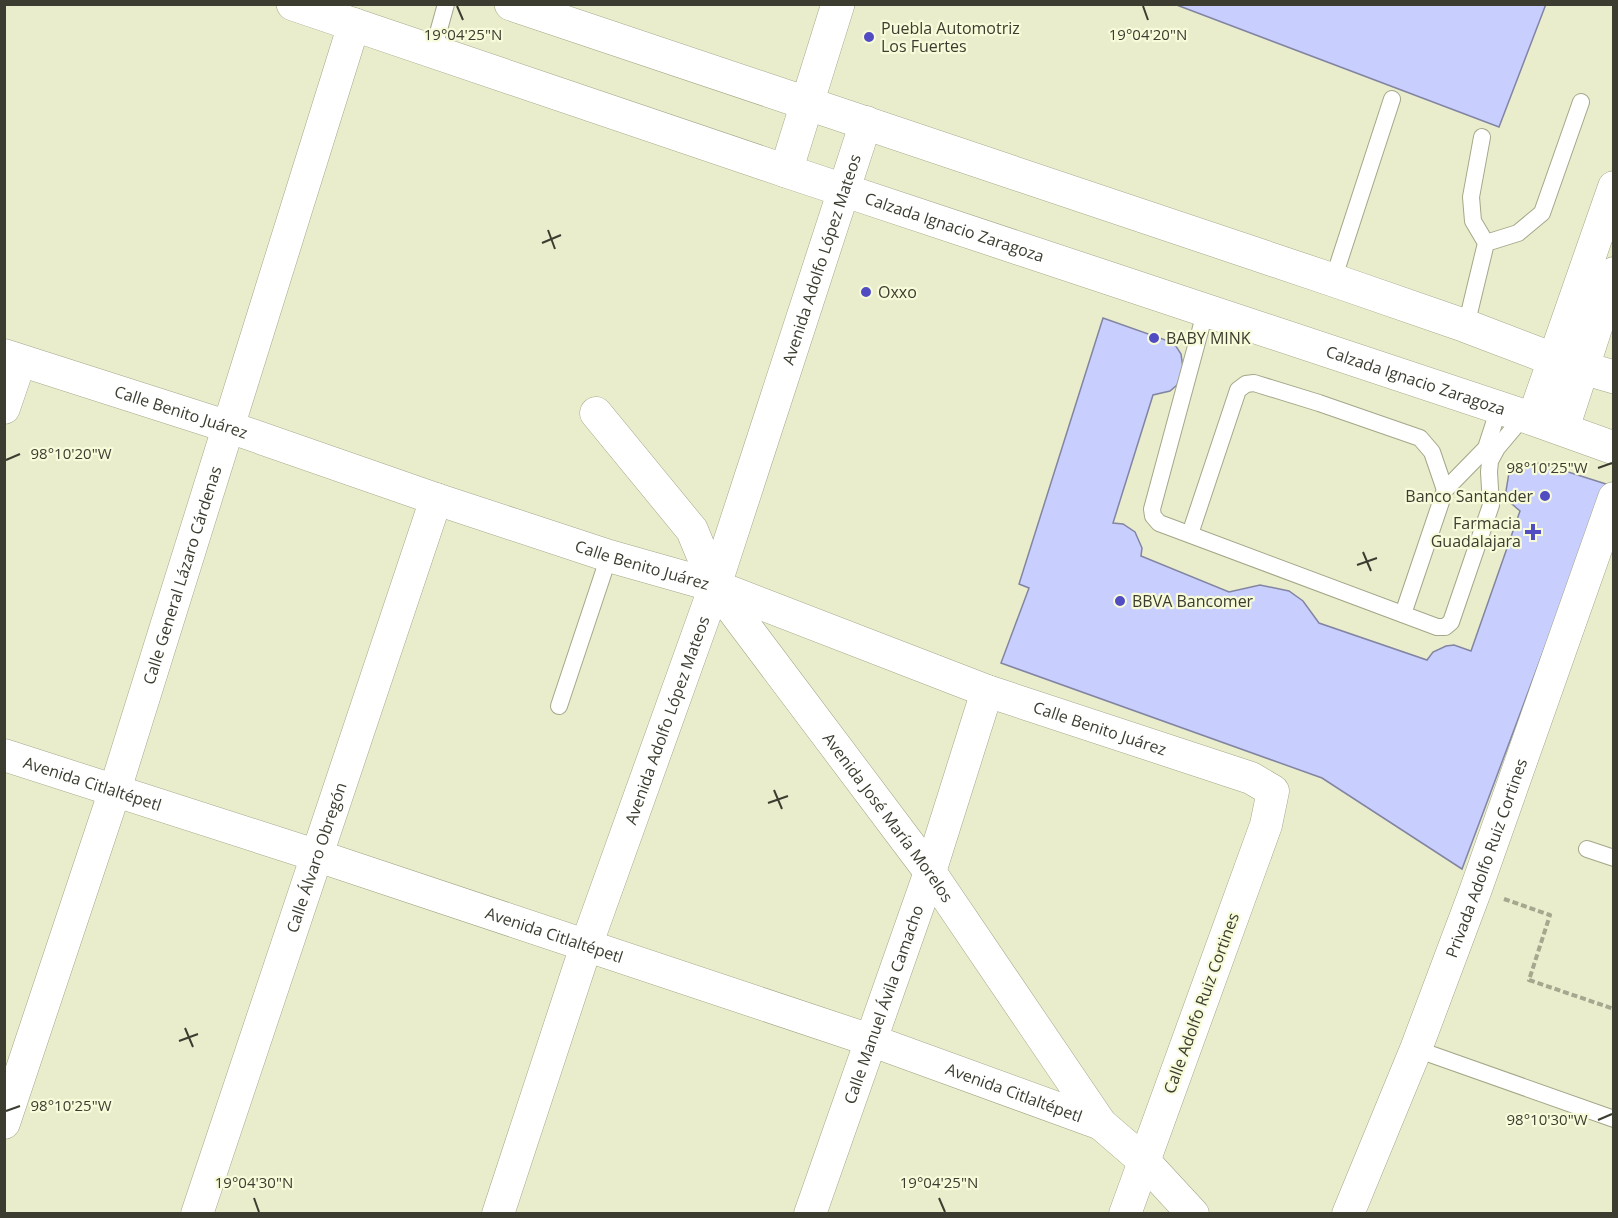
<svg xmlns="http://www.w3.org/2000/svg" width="1618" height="1218" font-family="'Open Sans',sans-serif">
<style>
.building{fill:#c8cefd;stroke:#8285a2;stroke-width:1.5}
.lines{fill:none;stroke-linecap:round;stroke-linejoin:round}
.lane-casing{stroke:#a4a788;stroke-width:18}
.street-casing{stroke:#a4a788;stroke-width:33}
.secondary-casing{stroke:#a4a788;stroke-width:34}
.path{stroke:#a5a78e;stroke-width:4;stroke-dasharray:6 3;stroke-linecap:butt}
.lane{stroke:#fff;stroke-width:16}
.street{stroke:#fff;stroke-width:32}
.secondary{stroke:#fff;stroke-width:33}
.ticks{fill:none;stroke:#3c3d30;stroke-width:2}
.poi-dot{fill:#524cc3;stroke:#f7fbd9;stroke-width:2}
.labels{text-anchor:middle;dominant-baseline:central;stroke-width:4.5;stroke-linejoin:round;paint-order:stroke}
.poi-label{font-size:16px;fill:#3c3d30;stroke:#f7fbd9;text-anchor:start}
.street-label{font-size:16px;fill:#3c3d30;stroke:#f7fbd9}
.ticks-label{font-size:15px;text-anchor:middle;fill:#3c3d30;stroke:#f7fbd9;stroke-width:4.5;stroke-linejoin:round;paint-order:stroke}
</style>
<rect width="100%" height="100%" fill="#eaedcc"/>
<g class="building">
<polygon points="1174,4 1546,4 1499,127"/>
<polygon points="1103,318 1174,343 1181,354 1183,368 1177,385 1170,391 1153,395 1113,523 1123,524 1135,532 1142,548 1141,556 1229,592 1260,585 1289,591 1303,601 1319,623 1427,660 1433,652 1446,646 1454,645 1471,651 1520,511 1512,504 1506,491 1509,473 1516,468 1540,463 1606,484 1462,869 1322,778 1001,663 1029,588 1019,584"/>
</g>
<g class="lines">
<g class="lane-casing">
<g id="lane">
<polyline points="433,51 446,4"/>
<polyline points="1486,243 1518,233 1542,213 1581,102"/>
<polyline points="1333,280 1392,99"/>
<polyline points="1206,309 1152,509 1153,516 1159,523 1437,627 1445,627 1451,622 1491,505 1489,472 1490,461 1497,448 1524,416"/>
<polyline points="1466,326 1486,243 1473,221 1471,197 1482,137"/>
<polyline points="1190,534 1238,390 1246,384 1254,383 1319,403 1420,438 1432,452 1445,490"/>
<polyline points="1403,614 1445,490 1486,448 1499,408"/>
<polyline points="559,706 609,556"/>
<polyline points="1587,849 1614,858"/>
<polyline points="1416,1049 1614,1119"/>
</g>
</g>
<g class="street-casing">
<g id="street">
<path id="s1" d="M4,355L229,427L436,499L609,556L715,586L987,691L1251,778L1273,791L1266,825L1125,1214"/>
<polyline points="4,408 20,361"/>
<path id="s2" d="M596,413L692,530L715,586L930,872L1101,1124L1144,1161L1193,1214"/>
<polyline points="1533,419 1614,187"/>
<polyline points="1563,429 1614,273"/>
<path id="s3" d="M4,755L315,855L870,1040L1101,1124"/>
<path id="s4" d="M4,1123L115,790L354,24"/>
<path id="s5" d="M197,1214L436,499"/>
<path id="s6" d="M498,1214L586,946L715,586L866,122"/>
<path id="s7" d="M810,1214L930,872L987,691"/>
<path id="s8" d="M1348,1214L1416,1049L1476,889L1614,498"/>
</g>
</g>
<g class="secondary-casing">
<g id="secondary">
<path id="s9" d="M293,4L786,171L1533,419L1614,448"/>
<polyline points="511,4 1333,280 1466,326 1555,360 1614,377"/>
<polyline points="786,171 838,4"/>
</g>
</g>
<polyline class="path" points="1504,899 1550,915 1529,980 1614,1009"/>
<use href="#lane" class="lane"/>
<use href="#street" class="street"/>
<use href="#secondary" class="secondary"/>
</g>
<path class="ticks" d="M457,6L463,20M1143,6L1148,20M548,230L555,249M542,243L561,235M6,460L20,454M1598,468L1612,463M1363,552L1371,571M1357,565L1377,558M774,790L782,809M768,803L788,796M185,1028L193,1047M179,1041L198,1034M6,1111L20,1106M1598,1120L1612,1114M254,1198L259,1212M939,1198L945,1212"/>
<g class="poi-dot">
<circle cx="869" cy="37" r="6"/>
<circle cx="866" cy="292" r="6"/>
<circle cx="1154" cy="338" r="6"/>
<circle cx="1545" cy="496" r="6"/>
<path d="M1530 523h6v6h6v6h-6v6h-6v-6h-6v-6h6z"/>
<circle cx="1120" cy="601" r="6"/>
</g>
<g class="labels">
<g class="poi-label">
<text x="881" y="28">Puebla Automotriz<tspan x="881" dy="18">Los Fuertes</tspan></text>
<text x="878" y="292">Oxxo</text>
<text x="1166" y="338">BABY MINK</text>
<text x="1533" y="496" text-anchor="end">Banco Santander</text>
<text x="1521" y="523" text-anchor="end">Farmacia<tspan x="1521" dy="18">Guadalajara</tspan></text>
<text x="1132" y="601">BBVA Bancomer</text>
</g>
<g class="street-label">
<text stroke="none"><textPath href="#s9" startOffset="698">Calzada Ignacio Zaragoza</textPath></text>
<text stroke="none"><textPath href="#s6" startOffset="1008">Avenida Adolfo López Mateos</textPath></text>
<text stroke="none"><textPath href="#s9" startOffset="1184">Calzada Ignacio Zaragoza</textPath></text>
<text stroke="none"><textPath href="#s1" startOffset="186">Calle Benito Juárez</textPath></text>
<text stroke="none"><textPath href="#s1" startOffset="672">Calle Benito Juárez</textPath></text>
<text stroke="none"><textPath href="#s4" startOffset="576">Calle General Lázaro Cárdenas</textPath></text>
<text stroke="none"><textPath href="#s6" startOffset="522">Avenida Adolfo López Mateos</textPath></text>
<text stroke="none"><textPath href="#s1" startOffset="1158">Calle Benito Juárez</textPath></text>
<text stroke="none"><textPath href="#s3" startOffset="93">Avenida Citlaltépetl</textPath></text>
<text stroke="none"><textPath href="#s2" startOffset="501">Avenida José María Morelos</textPath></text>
<text stroke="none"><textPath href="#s5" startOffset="376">Calle Álvaro Obregón</textPath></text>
<text stroke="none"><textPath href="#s8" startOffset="382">Privada Adolfo Ruiz Cortines</textPath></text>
<text stroke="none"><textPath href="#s3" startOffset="579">Avenida Citlaltépetl</textPath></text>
<text transform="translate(1201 1003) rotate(-70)">Calle Adolfo Ruiz Cortines</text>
<text stroke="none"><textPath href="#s7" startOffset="222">Calle Manuel Ávila Camacho</textPath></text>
<text stroke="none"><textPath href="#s3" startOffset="1065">Avenida Citlaltépetl</textPath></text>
</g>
</g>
<g class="ticks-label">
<text x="463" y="40">19°04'25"N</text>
<text x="1148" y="40">19°04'20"N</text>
<text x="71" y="459">98°10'20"W</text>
<text x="1547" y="473">98°10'25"W</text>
<text x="71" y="1111">98°10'25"W</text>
<text x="1547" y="1125">98°10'30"W</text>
<text x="254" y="1188">19°04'30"N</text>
<text x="939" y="1188">19°04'25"N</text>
</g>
<rect width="1618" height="1218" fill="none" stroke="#3c3d30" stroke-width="12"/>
</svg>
